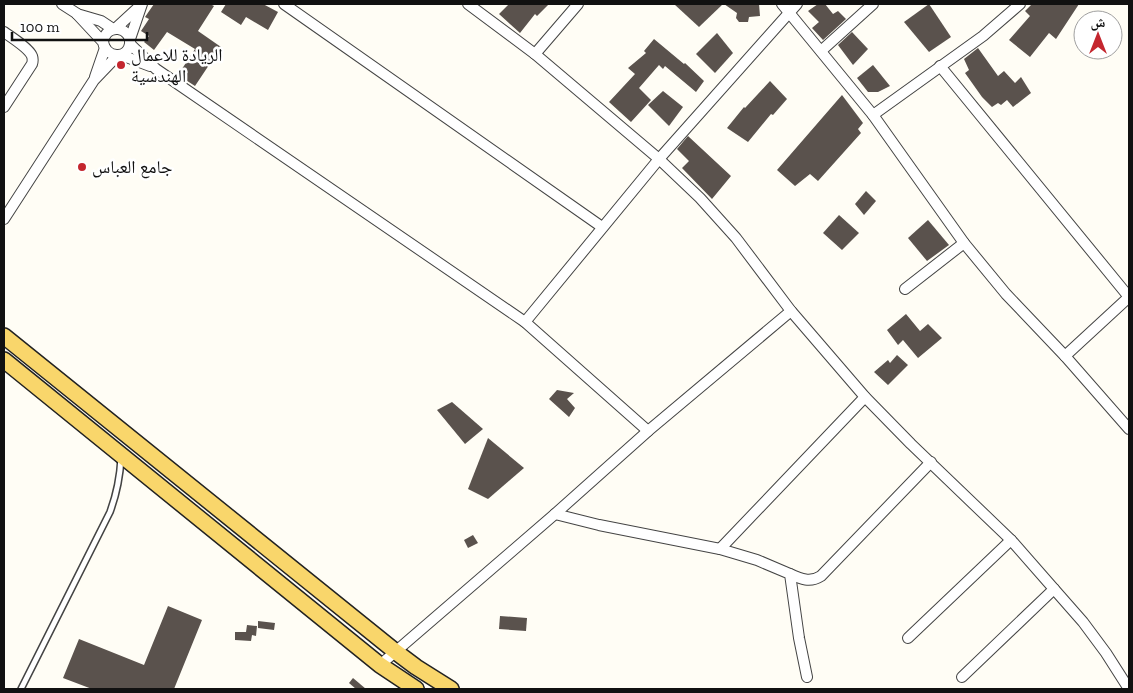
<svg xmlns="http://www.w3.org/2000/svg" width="1133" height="693" font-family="'Zilla Slab','Noto Naskh Arabic',serif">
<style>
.building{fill:#5a524d}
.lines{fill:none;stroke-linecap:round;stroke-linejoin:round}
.service-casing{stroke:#444;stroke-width:8}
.minor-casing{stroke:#444;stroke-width:12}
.primary-casing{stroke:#222;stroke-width:18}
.service{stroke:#fff;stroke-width:5}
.minor{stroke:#fff;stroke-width:10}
.primary{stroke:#f9d66b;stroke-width:15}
.poi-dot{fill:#c4262e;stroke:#fff;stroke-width:2}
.labels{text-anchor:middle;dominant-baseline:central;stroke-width:5;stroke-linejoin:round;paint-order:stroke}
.poi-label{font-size:18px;fill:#111;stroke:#fff;text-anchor:start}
</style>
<rect width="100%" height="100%" fill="#fffdf5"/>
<g class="building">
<polygon points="154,4 210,4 214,6 198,31 221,47 195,86 178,75 195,49 167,32 154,50 144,42 149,36 141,31 149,19 145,17"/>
<polygon points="226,4 263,4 278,12 268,30 246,17 241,25 221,12"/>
<polygon points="509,4 549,4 537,16 535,14 520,33 499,14"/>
<polygon points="674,4 723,4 699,27"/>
<polygon points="724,4 759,4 760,16 749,17 748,22 739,22 736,18 737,13"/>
<polygon points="818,4 825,4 833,14 838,11 846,19 823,40 812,28 819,22 808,11"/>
<polygon points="929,4 951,37 929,52 904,22"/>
<polygon points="1032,4 1079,4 1056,39 1049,33 1030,57 1009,40 1030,16 1025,11"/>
<polygon points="852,32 868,49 853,65 838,45"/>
<polygon points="717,33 733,53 715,73 696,54"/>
<polygon points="654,39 684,64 685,63 704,81 696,92 665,66 663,69 659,65 639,88 651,100 631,122 609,102 635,74 628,68 646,53 644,51"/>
<polygon points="978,48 998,76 1004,71 1015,83 1021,77 1031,93 1013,107 1007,100 1001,105 998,103 992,107 982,97 965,73 969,70 964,59"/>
<polygon points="873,65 890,86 878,92 868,92 857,78"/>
<polygon points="770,81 787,99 773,115 771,114 748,142 727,128 744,107 745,108"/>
<polygon points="663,91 683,107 669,126 648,105"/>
<polygon points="842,95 863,123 858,129 861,133 818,181 810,174 795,186 777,170"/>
<polygon points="688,136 731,176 712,199 682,168 689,161 677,149"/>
<polygon points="866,191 876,201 864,215 855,204"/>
<polygon points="839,215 859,233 842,250 823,233"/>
<polygon points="928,220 949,245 927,261 908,238"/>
<polygon points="906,314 920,331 928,324 942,338 918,358 903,340 898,345 887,330"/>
<polygon points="897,355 908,365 888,385 874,372 888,360 890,363"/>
<polygon points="557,390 574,393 567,399 575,408 569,417 549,399"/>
<polygon points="452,402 483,429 465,444 437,410"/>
<polygon points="488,438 524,468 488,499 468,489"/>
<polygon points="473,535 478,543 468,548 464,540"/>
<polygon points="168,606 202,620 174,689 92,689 63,678 79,639 144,665"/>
<polygon points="500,616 527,618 526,631 499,629"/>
<polygon points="258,621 275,623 274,630 258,628"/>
<polygon points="247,625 257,626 256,636 252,635 251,641 235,640 235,632 246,632"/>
<polygon points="353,678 366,689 356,689 349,683"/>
</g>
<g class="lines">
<g class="service-casing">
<path id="service" d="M21,689L110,512C117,493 120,478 121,458"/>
</g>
<g class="minor-casing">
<g id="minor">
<path d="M62,4L76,13L103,42C106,58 127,60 130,44C132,27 106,22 103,42"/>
<polyline points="284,4 602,227"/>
<polyline points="468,4 535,54 659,159 700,198 736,238 791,311 865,397 911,444 1011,540 1054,589 1083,622 1106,653 1129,689"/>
<polyline points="782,4 873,115 964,243 1006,294 1065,356 1129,429"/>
<polyline points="77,14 101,21 113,29"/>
<polyline points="115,29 140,6"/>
<path d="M4,32C11,37 29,48 32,56C33,59 33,61 32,64L4,107"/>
<polyline points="130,39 142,4"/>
<polyline points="130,44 156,69 525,322 648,431"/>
<polyline points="821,51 873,4"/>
<polyline points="535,54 578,4"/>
<polyline points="121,55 150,66"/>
<polyline points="940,66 1129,297"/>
<polyline points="95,77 105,48"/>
<polyline points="873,115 983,36 1020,4"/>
<polyline points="4,219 94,80 117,56"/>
<polyline points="905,289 964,243"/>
<polyline points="525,322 659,159 797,4"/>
<polyline points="1065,356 1129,297"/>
<polyline points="555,514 599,525 720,549 757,560 790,574 799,638 807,677"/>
<polyline points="720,549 865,397"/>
<path d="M790,574C801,579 810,583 821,576L931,462"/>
<polyline points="908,638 1011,540"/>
<polyline points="380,665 555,514 648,431 791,311"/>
<polyline points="962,677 1054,589"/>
</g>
</g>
<g class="primary-casing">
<g id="primary">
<polyline points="4,336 396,652 416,667 451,689"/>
<polyline points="4,360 380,665 416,689"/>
</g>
</g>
<use href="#service" class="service"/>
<use href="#minor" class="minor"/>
<use href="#primary" class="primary"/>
</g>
<g class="poi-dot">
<circle cx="121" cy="65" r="5"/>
<circle cx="82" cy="167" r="5"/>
</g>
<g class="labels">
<g class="poi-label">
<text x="131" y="55">الريادة للاعمال<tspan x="131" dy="21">الهندسية</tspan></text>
<text x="92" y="167">جامع العباس</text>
</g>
</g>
<rect width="1133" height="693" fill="none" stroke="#111111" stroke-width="10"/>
<g transform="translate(1098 35)"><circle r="24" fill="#ffffff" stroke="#a0a0a0"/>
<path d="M0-4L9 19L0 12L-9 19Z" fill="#c4262e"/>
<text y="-8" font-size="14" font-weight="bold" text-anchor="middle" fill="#111111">ش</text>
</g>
<path d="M12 32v8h135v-8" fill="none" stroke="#111111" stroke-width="2.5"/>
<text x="20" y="32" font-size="15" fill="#111111" stroke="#ffffff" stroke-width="4" paint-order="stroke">100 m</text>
</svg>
